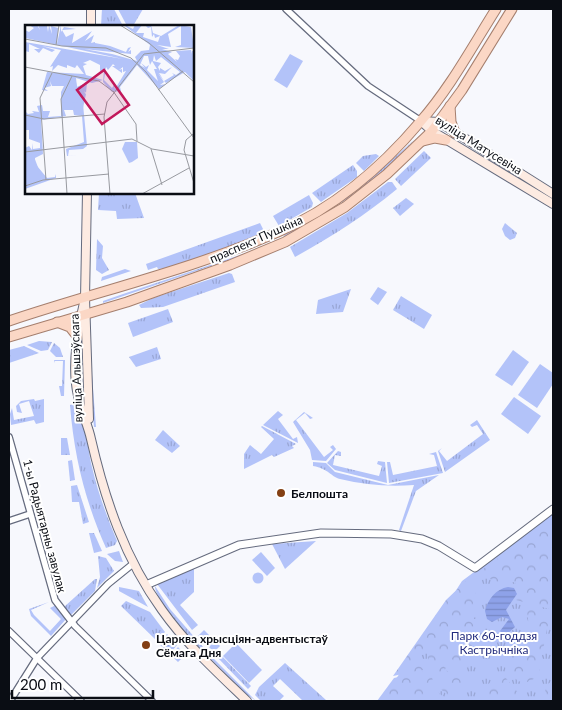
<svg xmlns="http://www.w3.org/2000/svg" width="562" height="710" font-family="Lato,sans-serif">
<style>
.grass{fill:url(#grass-tufts)}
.forest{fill:url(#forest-crowns)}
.garden{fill:#b3c3f9}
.water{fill:url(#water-rules)}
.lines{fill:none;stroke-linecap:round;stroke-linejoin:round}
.stream{stroke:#8ea2e9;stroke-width:1}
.minor-casing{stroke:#656b7e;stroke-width:8}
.tertiary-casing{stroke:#656b7e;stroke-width:9}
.secondary-casing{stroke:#656b7e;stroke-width:10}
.primary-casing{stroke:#a57f6e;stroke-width:11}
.minor{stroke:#fff;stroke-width:5.5}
.tertiary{stroke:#fff;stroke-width:7}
.secondary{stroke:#fdebe2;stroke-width:8}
.primary{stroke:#fbd7c5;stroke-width:9}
.poi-dot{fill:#844014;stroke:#fff;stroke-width:2}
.labels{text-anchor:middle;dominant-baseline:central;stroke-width:4;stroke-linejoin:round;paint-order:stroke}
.street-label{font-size:12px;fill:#0a0d14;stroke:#fff}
.poi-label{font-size:12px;font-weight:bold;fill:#0a0d14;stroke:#fff;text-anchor:start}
.park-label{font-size:12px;fill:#222b7d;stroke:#fff}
.inset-road{fill:none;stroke:#989aa0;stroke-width:1}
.view{fill:#c2185b;fill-opacity:0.15;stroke:#c2185b;stroke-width:2.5}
.inset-edge{fill:none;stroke:#0a0d14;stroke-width:2.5}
</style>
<defs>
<pattern id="grass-tufts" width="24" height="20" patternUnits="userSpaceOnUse" patternTransform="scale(1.25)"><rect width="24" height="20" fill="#b3c3f9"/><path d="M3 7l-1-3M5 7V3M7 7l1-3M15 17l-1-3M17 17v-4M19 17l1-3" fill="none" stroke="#99a6d5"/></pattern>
<pattern id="forest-crowns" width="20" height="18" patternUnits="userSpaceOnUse" patternTransform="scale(1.25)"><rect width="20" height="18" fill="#b3c3f9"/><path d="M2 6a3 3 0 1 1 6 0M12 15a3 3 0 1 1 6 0" fill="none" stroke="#99a6d5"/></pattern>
<pattern id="water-rules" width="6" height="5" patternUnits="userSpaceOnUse" patternTransform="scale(1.25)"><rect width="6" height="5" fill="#8ea2e9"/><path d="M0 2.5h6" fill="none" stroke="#798ac7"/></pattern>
</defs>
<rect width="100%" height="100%" fill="#f7f8fd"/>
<g class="grass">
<polygon points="102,9 114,9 123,26 101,26"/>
<polygon points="118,9 143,9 133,26 127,26"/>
<polygon points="414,140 385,170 355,194 285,237 284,235 354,193"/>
<polygon points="424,151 431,158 401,186 395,179"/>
<polygon points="376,154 379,156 364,171 356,163 363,156"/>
<polygon points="353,165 357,171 357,177 325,199 321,202 312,193"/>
<path d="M388,182H392L397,189C364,216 333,236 295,257L290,247L347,213Z"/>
<polygon points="99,193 135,193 144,218 117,219 116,211 98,210"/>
<polygon points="309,195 313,203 312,207 279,226 273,216"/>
<polygon points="406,198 414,204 400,216 393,208"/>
<polygon points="260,223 264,231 262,235 169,268 158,269 157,267 148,270 146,264"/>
<polygon points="505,223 517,233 515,238 510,240 505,236 502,229"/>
<polygon points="280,238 252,252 103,303 103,301 123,294 252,251"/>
<polygon points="97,239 103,246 102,258 109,270 102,274 96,270"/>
<polygon points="125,269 131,271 101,281 102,277"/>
<polygon points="229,273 232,274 235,282 163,307 141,308 139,305 153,298"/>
<polygon points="351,289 343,312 316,314 318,300"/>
<polygon points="401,296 432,315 424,329 393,310"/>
<polygon points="168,309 173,322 133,337 128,323"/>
<polygon points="39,341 52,342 48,350 41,351 27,345"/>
<polygon points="54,343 60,348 63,357 56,357 50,351"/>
<polygon points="24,346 39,353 9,363 9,350"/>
<polygon points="157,347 161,359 136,367 129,357"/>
<polygon points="54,360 65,360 64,396 61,396 59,386 62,386 63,361 55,361 55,363"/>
<polygon points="91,362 96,427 94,427 91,395"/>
<polygon points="34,399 35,401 44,399 44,422 36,424 34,420 11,425 10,414 12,408 14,420 34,416 29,401 19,404 22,413 17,412 16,406 21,401"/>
<path d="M73,404C88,421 87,447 92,467C98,493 107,517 117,541L115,545L106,548C85,501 74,456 70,405Z"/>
<polygon points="278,411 283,415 278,419 293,439 297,437 298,443 263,425"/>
<polygon points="304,412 313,418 310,419 305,413 296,420 324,457 333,450 330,447 333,445 336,449 326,461 312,460 310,450 293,422"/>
<polygon points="477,420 490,440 445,472 438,451 442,448 439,451 447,461 483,434 477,425 472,427 470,425"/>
<polygon points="262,426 296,444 292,446 294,448 274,457 272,455 244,469 244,454 250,445 261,454 274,439 261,427"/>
<polygon points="163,430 180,446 172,453 155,440"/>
<polygon points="61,438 67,438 70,455 61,455"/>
<polygon points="338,451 341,452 341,456 335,455 333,465 379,476 382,466 377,464 378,461 385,462 387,483 335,470 327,463"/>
<polygon points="436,452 443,473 389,483 387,462 390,462 393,475 437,466 434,455 429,454"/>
<polygon points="72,460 75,480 70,481 68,461"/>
<path d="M313,462L326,463L335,472L388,485L439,475L416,491L401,531L399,530L414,485C389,487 365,485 340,479C330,476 329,469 313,466Z"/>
<polygon points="77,485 89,522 83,524 79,502 72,502 71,486"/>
<polygon points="553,513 553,701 380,701 428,634 462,581"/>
<polygon points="89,533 94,533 102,551 94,553"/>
<polygon points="316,541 285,569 272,544"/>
<polygon points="119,551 123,562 115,561 107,554"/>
<polygon points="98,556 106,558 114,571 97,588 100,577"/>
<polygon points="194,566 194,592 180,605 198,625 192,630 157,584"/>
<polygon points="95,579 97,579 95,591 71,615 64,607"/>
<path d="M155,586L170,609L210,655L208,657C197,645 154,600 155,586Z"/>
<polygon points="119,587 139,591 148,607 119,591"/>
<polygon points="126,601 150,612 165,632 157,641 121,606"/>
<polygon points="49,602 31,610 34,615 50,631 61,619 50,608 56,605 67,618 51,636 31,616 29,609"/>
<polygon points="204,630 220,646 214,652 198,636"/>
<polygon points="167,634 177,645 173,650 174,652 178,647 185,655 178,662 158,643"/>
<polygon points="219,653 251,686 248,689 216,656"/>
<polygon points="212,657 256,701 245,693 211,659"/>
<polygon points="285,663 326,700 327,701 303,701 280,679 273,686 284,696 279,701 261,701 255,695 259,687"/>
</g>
<g class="forest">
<polygon points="553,518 553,610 516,600 519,594 515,582 495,584 482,570"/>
<path d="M466,581L476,591L474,619L480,618L485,621C484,639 480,653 468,667L456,663L448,655L443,660L445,670L452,673L463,672L467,680L460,693L450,698L438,686L427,655L435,646L431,642L419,658L428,662L423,670L393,676L446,600Z"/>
<path d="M526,607L550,613L538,677L525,683L518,681L505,668C523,646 533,636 526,607Z"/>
<polygon points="431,670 433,683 426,701 377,701 394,678"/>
<polygon points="505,677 525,701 482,701 480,695 492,680"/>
<polygon points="553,681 553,701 544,701 546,685"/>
<polygon points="437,691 448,701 429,701"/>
</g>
<g class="garden">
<polygon points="290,54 303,61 287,88 274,80"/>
<polygon points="378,287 387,292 378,305 370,299"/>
<polygon points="513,350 529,362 512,386 495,375"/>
<polygon points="540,364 553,373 553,384 537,408 518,395"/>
<polygon points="514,397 541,416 528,434 501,414"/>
<polygon points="261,552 275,568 267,576 252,560"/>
<circle cx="258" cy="578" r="5.5"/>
<polygon points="236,643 262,670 249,683 223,656"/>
</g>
<path class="water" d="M508,587L514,588L517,594L506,610L515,627L505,636L500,631L509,619L502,617L492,622L487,619L485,611C488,599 496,589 508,587Z"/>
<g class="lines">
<polyline class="stream" points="507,635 510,637"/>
<g class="minor-casing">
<g id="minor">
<polyline points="286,9 368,86 421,121"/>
<polyline points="9,437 55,600 75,626 152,701"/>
<polyline points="9,521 30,514"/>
<polyline points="9,631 81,701"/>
<polyline points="10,701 37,658 108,584 134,563"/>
</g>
</g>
<g class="tertiary-casing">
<polyline id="tertiary" points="146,585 239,545 321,533 391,534 422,539 439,546 475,568 553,509"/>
</g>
<g class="secondary-casing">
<g id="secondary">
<polyline points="91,26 91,9"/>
<polyline points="421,121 432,131 553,204"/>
<polyline points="421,121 439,122 553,194"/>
<polyline points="87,192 85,298 89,419"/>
<path d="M85,298C78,329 71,365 78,396C81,411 88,425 91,439C105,500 125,559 162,610C186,644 217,672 247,701"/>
</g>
</g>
<g class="primary-casing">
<g id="primary">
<polyline points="450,106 451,122 455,133"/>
<polyline points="423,141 435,138 446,140"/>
<path d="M9,321C98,291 191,270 278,232C333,209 382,167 420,122C450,88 472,47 496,9"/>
<polyline points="57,322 70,327 77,336"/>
<polyline points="9,337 127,302 230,265 285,242 345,207 387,174 432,131 462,90 512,9"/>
</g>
</g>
<use href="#minor" class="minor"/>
<use href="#tertiary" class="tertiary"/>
<use href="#secondary" class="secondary"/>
<use href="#primary" class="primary"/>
</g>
<g class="poi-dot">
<circle cx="281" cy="493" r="5"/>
<circle cx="146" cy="645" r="5"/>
</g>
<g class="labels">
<g class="street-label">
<text transform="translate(479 145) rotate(32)">вуліца Матусевіча</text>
<text transform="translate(256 239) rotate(-24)">праспект Пушкіна</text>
<text transform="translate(76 368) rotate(-92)">вуліца Альшэўскага</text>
<text transform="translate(45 526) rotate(75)">1-ы Радыятарны завулак</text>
</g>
<g class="poi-label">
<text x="291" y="493">Белпошта</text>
<text x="156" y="638">Царква хрысціян-адвентыстаў<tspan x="156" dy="14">Сёмага Дня</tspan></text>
</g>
<g class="park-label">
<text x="494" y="635">Парк 60-годдзя<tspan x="494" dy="14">Кастрычніка</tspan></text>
</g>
</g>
<g transform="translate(25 25)">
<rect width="169" height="169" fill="#f7f8fd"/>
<path d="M4,0H12L15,5L13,0L22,1L23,7L24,0L27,9L26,1L33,3L32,19L36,0V7L39,2L51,4L37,5L41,12L49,8L47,18L67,6L60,16L69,10L66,18L70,17V18L85,21L101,27L103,23L106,22L103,27L106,25V29L59,24L87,29L112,36L110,32L116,26L124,25L125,20L100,1V0L108,4L110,0H117L111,8H119L118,12L133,17L135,11L130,13L129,9L127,12L126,2L123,3L120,0H126L128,8L136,11L154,0L166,2L169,23L150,22L156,20V1L143,9L146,22L132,20L144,24H137L147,27L143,29L152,37L150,34L153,35L155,31L151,26L166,25L167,29V26H169V56L160,47L141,58L139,56L149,50L147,48L151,50L155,47L136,32L131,36L129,30L128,36L136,38L133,42L135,46V43L140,46L147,42L140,49L134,48L139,56L132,47L139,57L135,60L141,59L134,64L112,40L95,62L96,66L87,67L78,57L79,45L75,46V40L65,35L58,38L62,39L58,41L61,50L78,55L67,58L51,53L52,62L61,58L58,79L62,121L58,124L44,125L43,131L54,130L42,131L41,124L59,117L57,91L49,90L48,85H39L41,91L16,95L18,129L10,133V138L3,130L22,153L30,152L31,149V153L0,164V123L4,121L7,125L8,118V124L15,123V118L4,114V105H0V86L3,89L9,88L7,86L14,87L12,81L17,80L18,86H25L23,92L36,91V67L39,61H27L25,56L26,61L19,63L23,66L17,65L22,47L59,49L52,40L50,43L42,40V43L33,40L27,46L28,41L25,42L36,25L17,21L30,25L27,27L18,23L14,28L9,24H15L4,19V27L0,26V17L98,34L0,13V5L4,7L9,3ZM119,31H123L125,40L127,36L132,44H129L133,56L122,45L124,40L121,42L116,38L120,43L115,40ZM88,39L90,41H87L97,48V44L94,45L98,42V47L101,46L90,64L89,60L87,63L79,55L81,42L83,45Z" fill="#b3c3f9" fill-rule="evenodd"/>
<path d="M47,53H50L52,62L62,58L61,68L57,62L56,65L61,69L58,83L56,77V84L50,89L49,80L53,82V77L38,78L37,73ZM8,129L17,153L0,159L1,130Z" fill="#b3c3f9"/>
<path d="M100,117H112L113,133L107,137L104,138L97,124Z" fill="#b3c3f9"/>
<path class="inset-road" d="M95,0L124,18L169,57M0,14L37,21L81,23L106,33L121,47L169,113M31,20L34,0M0,42L74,56L90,68M133,65L158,46M88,66L111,99L112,116M0,90L19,94L80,89M168,109L161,115L159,125L169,158M126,124L137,160M0,127L107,114L127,124L169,131M21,155L15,73L27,48M0,161L18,155L84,149M42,169L36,74L47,51M85,169L79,92L82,77L119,29L169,23M117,169L164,143"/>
<path class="view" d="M79,45L104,80L77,99L52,65Z"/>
<rect width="169" height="169" class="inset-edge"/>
</g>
<rect width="562" height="710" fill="none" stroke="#0a0d14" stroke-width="20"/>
<path d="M12 690v8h141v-8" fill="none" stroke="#0a0d14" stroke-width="2.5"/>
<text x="20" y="690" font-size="15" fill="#0a0d14" stroke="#ffffff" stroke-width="4" paint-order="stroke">200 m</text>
</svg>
